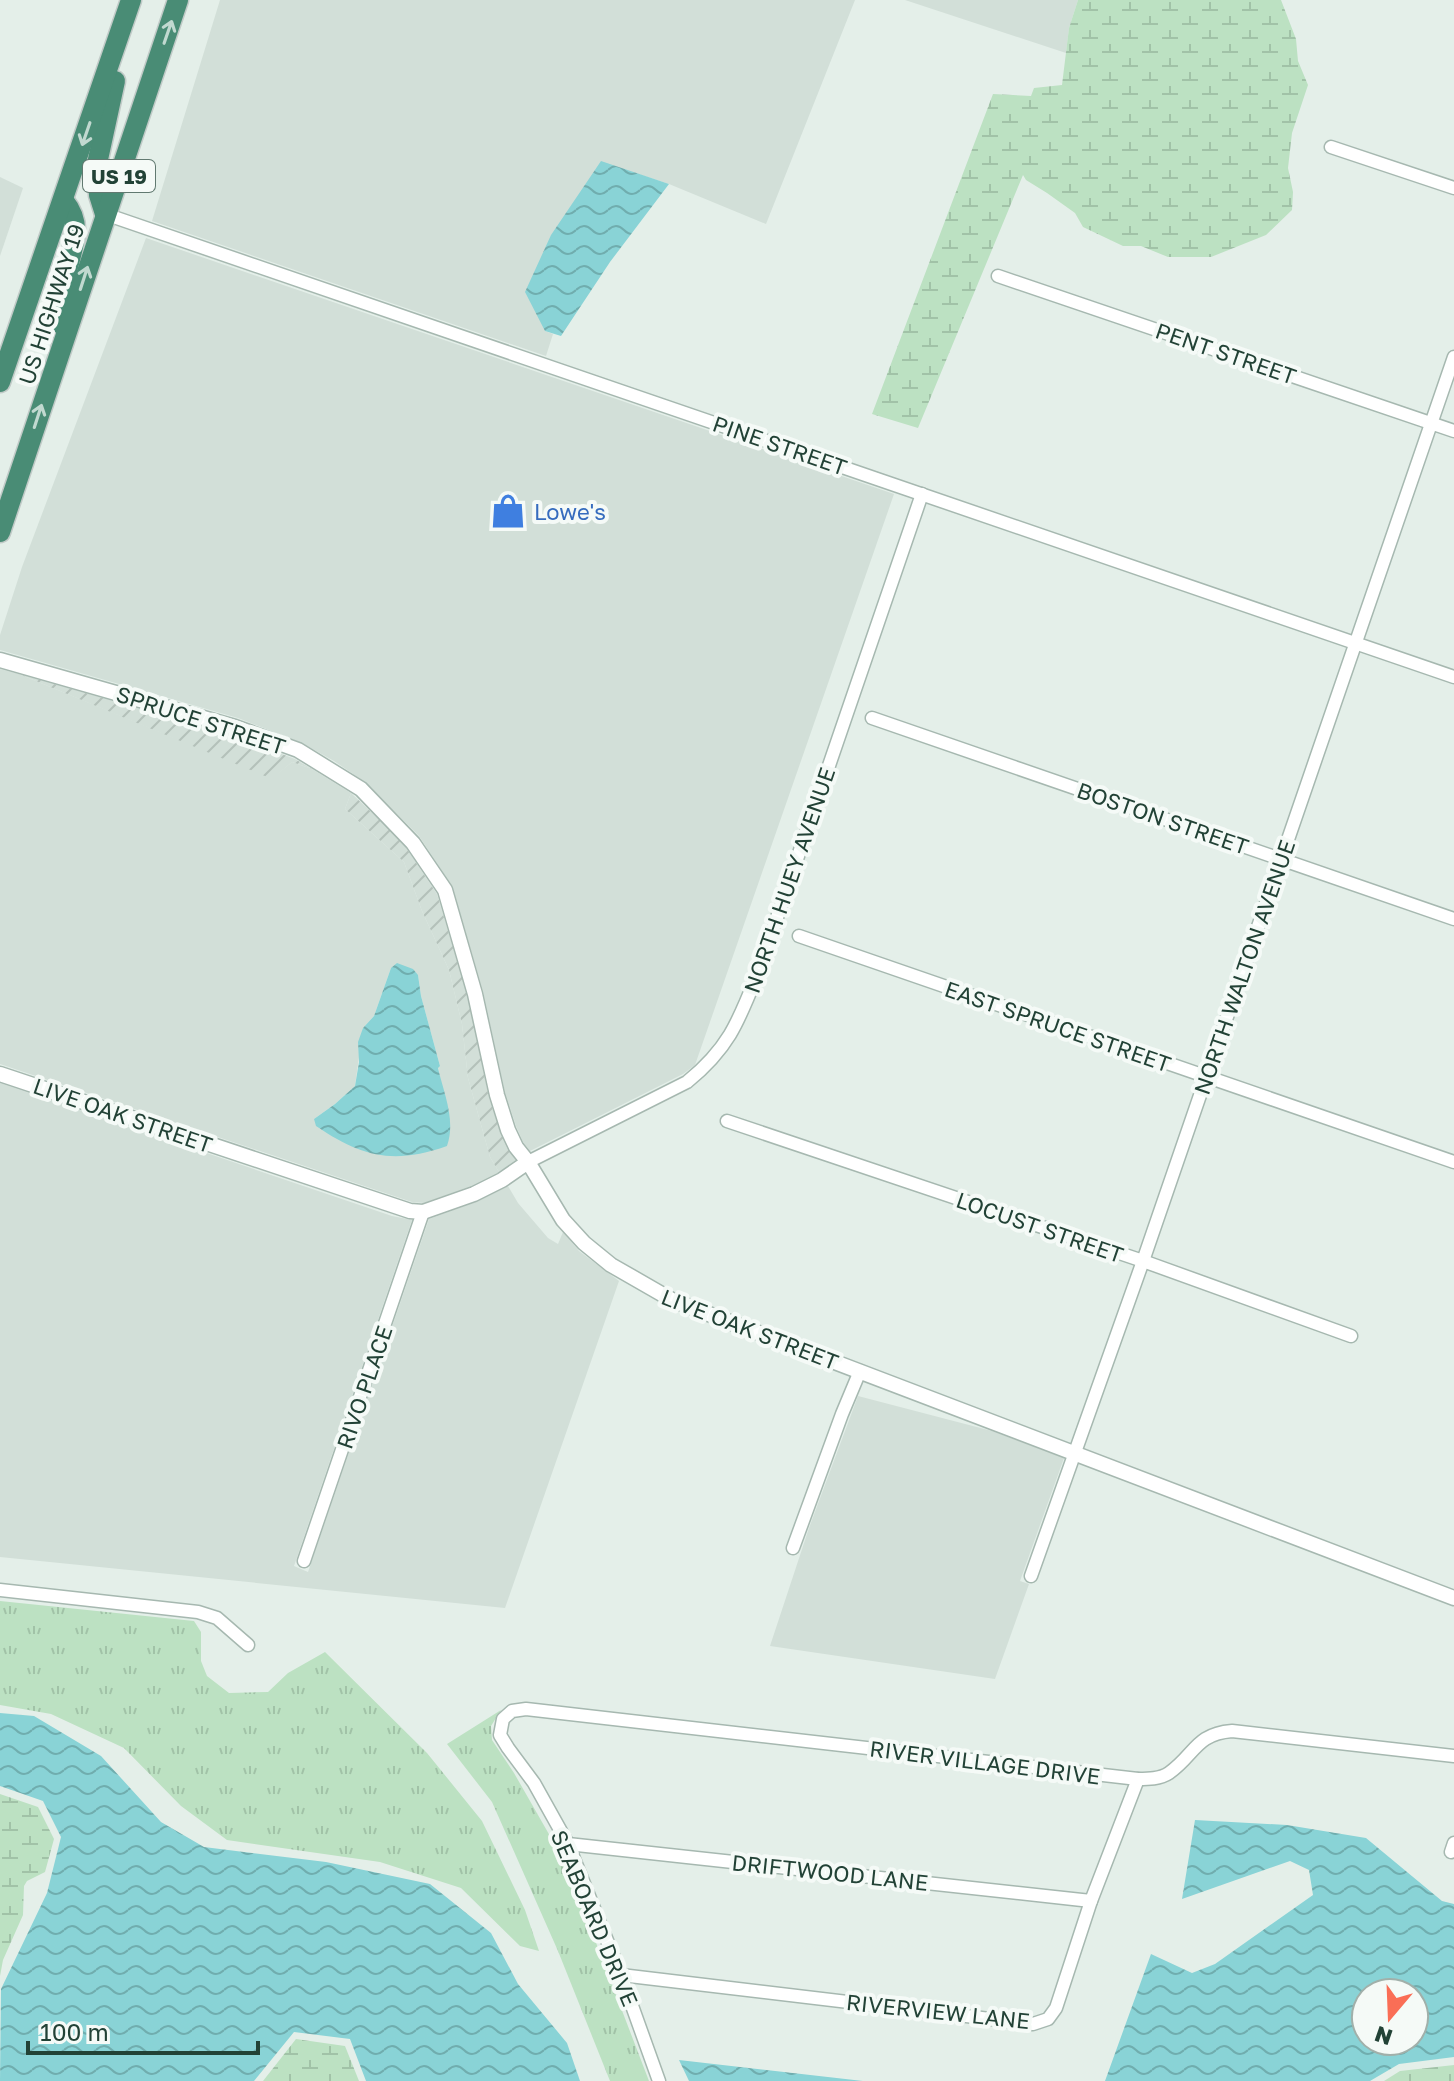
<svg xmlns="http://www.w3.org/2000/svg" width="1454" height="2081" font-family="'Golos Text',sans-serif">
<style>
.built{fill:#d2dfd8;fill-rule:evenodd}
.industrial{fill:url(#industrial-furrows)}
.grass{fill:url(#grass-tufts)}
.wetland{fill:url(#wetland-marsh)}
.water{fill:url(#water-waves);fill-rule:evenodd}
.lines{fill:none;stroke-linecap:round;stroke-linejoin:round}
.minor-casing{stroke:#a6b8b0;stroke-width:15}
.tertiary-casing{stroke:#a6b8b0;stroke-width:17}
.trunk-casing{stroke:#c1cac7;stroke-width:23}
.minor{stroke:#fff;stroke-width:12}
.tertiary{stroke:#fff;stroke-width:14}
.trunk{stroke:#498c75;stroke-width:20}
.oneway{stroke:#c1d9d0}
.labels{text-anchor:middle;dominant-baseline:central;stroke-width:8;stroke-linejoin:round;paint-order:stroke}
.shield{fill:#f5faf7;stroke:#617970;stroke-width:2}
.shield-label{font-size:20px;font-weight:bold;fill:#224236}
.street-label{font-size:22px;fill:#224236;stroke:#f5faf7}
.shop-label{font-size:22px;fill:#366cbe;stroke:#f5faf7;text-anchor:start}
</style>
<defs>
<pattern id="industrial-furrows" width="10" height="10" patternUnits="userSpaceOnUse" patternTransform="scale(2)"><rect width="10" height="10" fill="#d2dfd8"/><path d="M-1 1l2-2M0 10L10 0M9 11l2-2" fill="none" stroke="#b4c1ba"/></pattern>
<pattern id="grass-tufts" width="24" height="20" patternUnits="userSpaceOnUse" patternTransform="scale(2)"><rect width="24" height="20" fill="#bce1c2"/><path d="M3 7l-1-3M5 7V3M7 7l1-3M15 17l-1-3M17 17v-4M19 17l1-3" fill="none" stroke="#a1c2a7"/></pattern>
<pattern id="wetland-marsh" width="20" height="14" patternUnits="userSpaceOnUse" patternTransform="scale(2)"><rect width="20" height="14" fill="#bce1c2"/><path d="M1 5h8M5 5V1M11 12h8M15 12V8" fill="none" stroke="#a1c2a7"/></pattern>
<pattern id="water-waves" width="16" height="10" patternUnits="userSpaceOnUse" patternTransform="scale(2)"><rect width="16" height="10" fill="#89d3d6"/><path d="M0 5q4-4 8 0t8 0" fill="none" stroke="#70adae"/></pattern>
</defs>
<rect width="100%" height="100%" fill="#e4efe9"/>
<g class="built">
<polygon points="220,0 855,0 766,224 669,184 601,162 545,331 553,334 546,356 152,221"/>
<polygon points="905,0 1078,0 1069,28 1066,53"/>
<polygon points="0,177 23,188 0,256"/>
<polygon points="146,238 894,494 695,1065 683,1074 530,1151 523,1142 516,1126 505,1092 483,991 452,886 419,836 365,782 334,761 302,743 238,718 0,650 0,635 22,567"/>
<path d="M0,669L19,674L272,778L292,762L312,769L351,793L345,809L404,862L422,911L449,970L462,1024L468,1078L490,1157L499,1172L471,1186L424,1203L412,1202L0,1064ZM391,968L418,975L421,996L440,1066L438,1067L442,1087L314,1119L335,1104L355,1086L363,1028L374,1016Z"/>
<polygon points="0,1083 392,1216 412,1220 294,1566 308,1572 429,1219 476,1202 508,1186 518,1203 548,1238 558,1244 563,1232 579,1251 619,1281 505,1608 0,1557"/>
<polygon points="858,1396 992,1431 1064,1458 1020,1581 1029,1584 995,1679 770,1646 809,1528"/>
</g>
<g class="industrial">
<polygon points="19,674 232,735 295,759 312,769 292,762 272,779"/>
<polygon points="351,793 386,826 407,849 437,894 468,997 489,1098 501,1134 516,1161 499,1172 490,1157 468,1078 462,1024 449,970 422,911 404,862 345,809"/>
</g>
<g class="grass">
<polygon points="0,1601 194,1621 201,1632 201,1661 207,1676 229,1693 268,1692 288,1673 325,1652 427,1753 482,1821 525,1910 539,1951 520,1946 461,1888 380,1862 227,1840 181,1806 124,1748 51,1714 0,1705"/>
<polygon points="501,1710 491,1726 492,1740 514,1773 554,1843 585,1914 649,2081 610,2081 558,1951 492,1802 447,1744"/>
</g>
<g class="wetland">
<polygon points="1078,0 1281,0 1296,39 1298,61 1308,85 1292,133 1288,168 1293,192 1292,210 1266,235 1211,257 1168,257 1141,246 1123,246 1083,227 1075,213 1047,193 1026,180 1023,175 918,428 872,414 993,94 1031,96 1034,88 1062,85 1069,28"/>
<polygon points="0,1794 38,1807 54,1839 45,1872 27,1881 24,1886 23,1915 3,1960 0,1976"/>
<polygon points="296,2039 345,2046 359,2081 263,2081"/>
<polygon points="1454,2065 1454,2081 1384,2081 1400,2071"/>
</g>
<g class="water">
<polygon points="601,161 669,184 610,262 561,336 545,331 525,292 551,235"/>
<path d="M397,963L413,969L418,975L421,996L440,1066L438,1068C444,1094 456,1120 447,1146C393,1165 362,1157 316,1126L314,1119L335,1104L355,1086L359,1062L358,1042L363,1028L374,1016L391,968Z"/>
<polygon points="0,1713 34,1716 101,1756 161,1822 204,1847 326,1862 430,1884 491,1933 518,1984 567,2043 580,2081 366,2081 350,2039 294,2032 254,2081 0,2081 1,1989 47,1893 61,1837 43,1801 0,1786"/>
<path d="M1195,1820L1287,1825L1366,1838L1442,1901L1454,1904V2057L1399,2064L1370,2081H1105L1151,1954L1192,1973L1215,1964L1313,1895L1309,1870L1290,1861L1182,1899ZM1366,1993H1414V2041H1366Z"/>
<polygon points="679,2060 863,2081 689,2081"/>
</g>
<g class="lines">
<g class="minor-casing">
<g id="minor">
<polyline points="1331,147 1454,188"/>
<polyline points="105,214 1454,677"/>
<polyline points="998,276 1454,431"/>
<polyline points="872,718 1454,919"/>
<polyline points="799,936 1454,1162"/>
<polyline points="727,1121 1143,1261 1351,1336"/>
<path d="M528,1162L687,1082C730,1047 739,1020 759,970L922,494"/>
<polyline points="793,1548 842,1414 860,1371"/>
<polyline points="304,1561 423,1212"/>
<polyline points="1031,1576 1143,1261 1454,357"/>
<polyline points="0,1590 198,1612 217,1618 248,1645"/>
<polyline points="568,1844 1091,1901"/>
<polyline points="1451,1852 1454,1843"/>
<polyline points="621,1975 1033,2024 1048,2019 1056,2008 1091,1901 1138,1779"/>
<path d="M659,2081L621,1975L568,1844L534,1783L508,1748L500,1735L503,1719L512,1711L526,1709L1138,1779C1148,1779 1160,1779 1169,1773C1195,1755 1195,1734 1232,1731L1454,1756"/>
</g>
</g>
<g class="tertiary-casing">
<g id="tertiary">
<polyline points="0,660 235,727 298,750 361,789 413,843 445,890 475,994 497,1095 508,1130 516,1147 528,1162 563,1220 584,1243 611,1265 672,1300 1454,1598"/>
<polyline points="0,1074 410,1211 423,1212 474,1194 502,1180 528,1162"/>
</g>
</g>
<g class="trunk-casing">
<g id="trunk">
<polyline points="105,214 99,195 97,164 115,81"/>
<path d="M61,324C62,311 62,298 64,286C68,254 87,229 64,201"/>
<polyline points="0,382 131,0"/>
<polyline points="0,532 178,0"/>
</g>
</g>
<use href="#minor" class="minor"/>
<use href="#tertiary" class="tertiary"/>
<use href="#trunk" class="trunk"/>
</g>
<defs><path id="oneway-shaft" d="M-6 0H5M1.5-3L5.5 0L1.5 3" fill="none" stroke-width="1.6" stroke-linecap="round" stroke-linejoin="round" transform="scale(2)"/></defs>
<g class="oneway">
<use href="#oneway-shaft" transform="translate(168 32) rotate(-71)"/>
<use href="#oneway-shaft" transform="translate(86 134) rotate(109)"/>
<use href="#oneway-shaft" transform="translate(84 278) rotate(-72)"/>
<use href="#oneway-shaft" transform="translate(38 416) rotate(-72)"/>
</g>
<defs>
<g id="shop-bare" transform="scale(2.76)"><path d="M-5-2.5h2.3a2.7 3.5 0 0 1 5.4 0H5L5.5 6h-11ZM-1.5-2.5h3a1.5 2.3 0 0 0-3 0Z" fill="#3f7fe0" stroke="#f5faf7" stroke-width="2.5" paint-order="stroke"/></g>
</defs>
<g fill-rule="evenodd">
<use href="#shop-bare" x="508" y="511"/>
</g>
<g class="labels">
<rect class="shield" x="83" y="160" width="72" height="32" rx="6"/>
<g class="shield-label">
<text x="119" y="176">US 19</text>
</g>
<g class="street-label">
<text transform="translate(51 304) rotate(-72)">US HIGHWAY 19</text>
<text transform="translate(1226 353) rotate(19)">PENT STREET</text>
<text transform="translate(780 445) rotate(19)">PINE STREET</text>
<text transform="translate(201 720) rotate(18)">SPRUCE STREET</text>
<text transform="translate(1163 818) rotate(19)">BOSTON STREET</text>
<text transform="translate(789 880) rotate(-71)">NORTH HUEY AVENUE</text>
<text transform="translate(1244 967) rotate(-71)">NORTH WALTON AVENUE</text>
<text transform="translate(1058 1026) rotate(19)">EAST SPRUCE STREET</text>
<text transform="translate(123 1115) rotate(19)">LIVE OAK STREET</text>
<text transform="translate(1040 1227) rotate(19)">LOCUST STREET</text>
<text transform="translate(750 1329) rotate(21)">LIVE OAK STREET</text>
<text transform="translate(364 1387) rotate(-71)">RIVO PLACE</text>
<text transform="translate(985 1762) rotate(7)">RIVER VILLAGE DRIVE</text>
<text transform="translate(830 1872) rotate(6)">DRIFTWOOD LANE</text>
<text transform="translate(595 1918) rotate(67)">SEABOARD DRIVE</text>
<text transform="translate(938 2011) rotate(6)">RIVERVIEW LANE</text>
</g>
<g class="shop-label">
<text x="534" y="511">Lowe's</text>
</g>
</g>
<g transform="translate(1390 2017) rotate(199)"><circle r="38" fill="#f5faf7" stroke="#a1b0aa" stroke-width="2"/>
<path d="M0-6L14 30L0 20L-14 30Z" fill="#fa6e56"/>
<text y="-12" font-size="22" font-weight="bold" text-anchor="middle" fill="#224236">N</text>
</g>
<path d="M28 2041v12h230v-12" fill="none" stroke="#224236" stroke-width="4"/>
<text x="40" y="2041" font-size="24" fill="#224236" stroke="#f5faf7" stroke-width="6" paint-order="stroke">100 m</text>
</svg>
